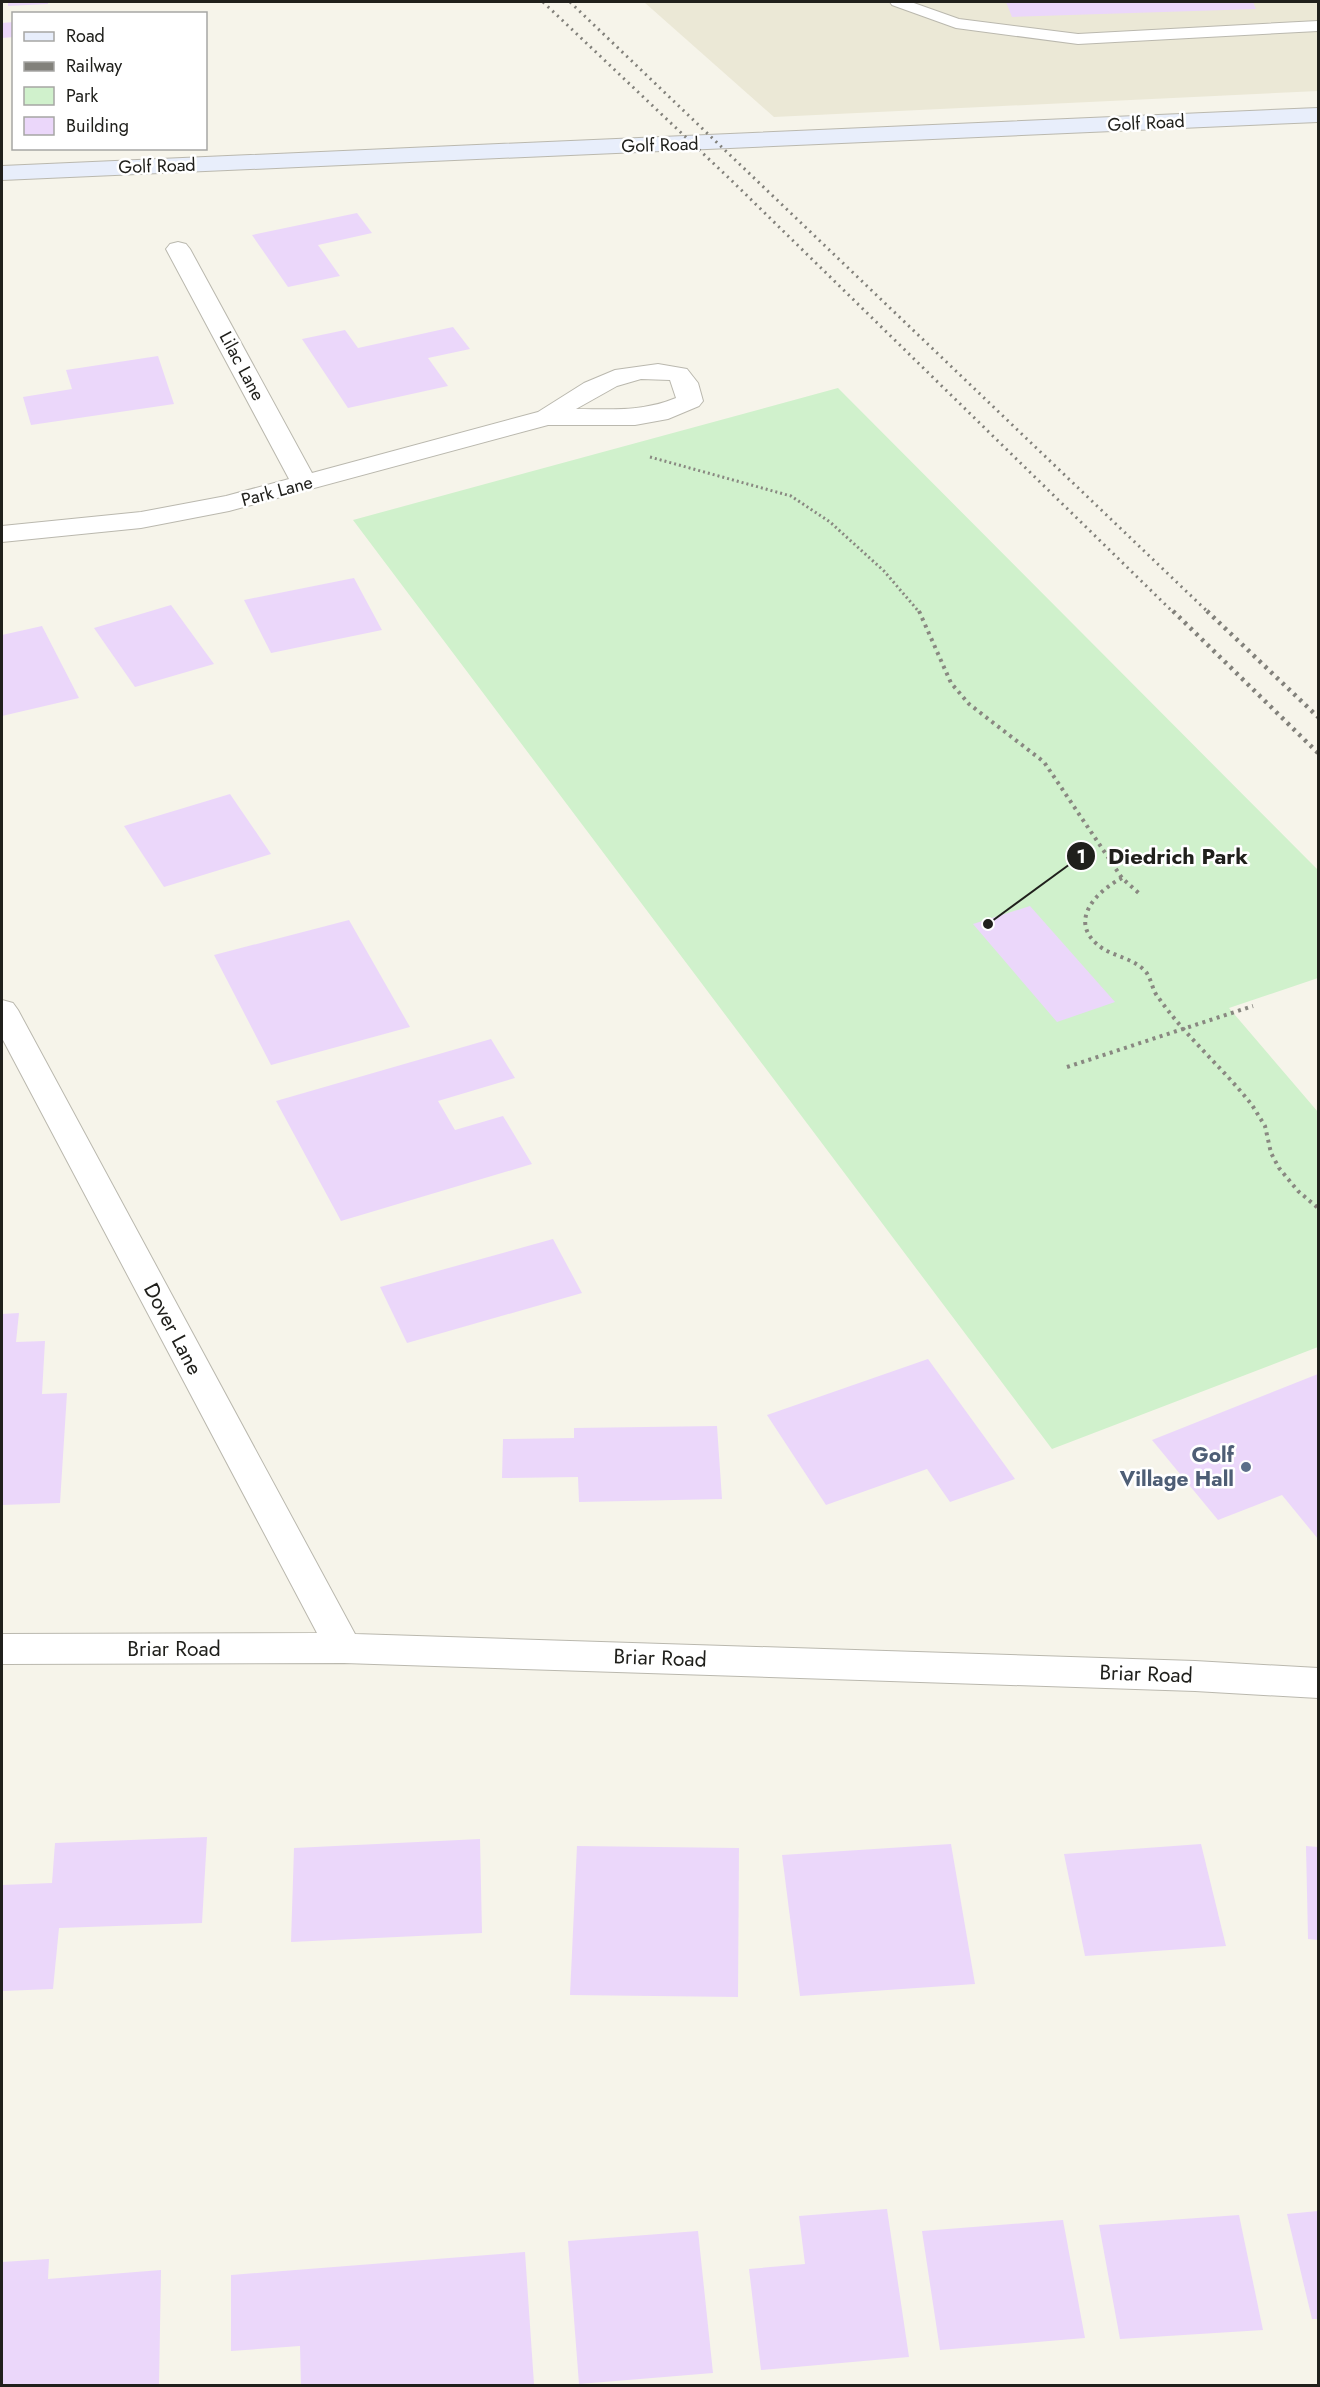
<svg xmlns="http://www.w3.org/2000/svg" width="1320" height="2387" font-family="Jost,sans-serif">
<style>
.built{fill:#ebe8d6}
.green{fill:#d0f1cc}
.building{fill:#ebd7fa}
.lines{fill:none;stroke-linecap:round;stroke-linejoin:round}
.lane-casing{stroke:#bab8ae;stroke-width:2}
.street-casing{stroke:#bab8ae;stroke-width:2}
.secondary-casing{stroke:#bab8ae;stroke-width:2}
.path-far1{stroke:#898881;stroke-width:3;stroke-dasharray:2 3;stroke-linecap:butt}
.path{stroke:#898881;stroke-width:4;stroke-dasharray:3 4.5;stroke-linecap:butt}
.lane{fill:#fff;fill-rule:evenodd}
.street{fill:#fff;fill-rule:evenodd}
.secondary{fill:#e8eefb;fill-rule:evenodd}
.rail-far1{stroke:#82817b;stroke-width:3;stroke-dasharray:2 4.5;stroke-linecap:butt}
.rail{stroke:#82817b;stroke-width:4.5;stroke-dasharray:3 5;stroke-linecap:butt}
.service-dot{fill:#5c6f8a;stroke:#fff;stroke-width:2}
.labels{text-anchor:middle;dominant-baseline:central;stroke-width:5;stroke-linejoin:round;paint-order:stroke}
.far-street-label{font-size:18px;fill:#20201c;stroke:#fff}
.street-label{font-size:21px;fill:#20201c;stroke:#fff}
.service-label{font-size:21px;font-weight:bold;fill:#4e5e75;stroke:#fff;text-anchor:end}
.leader{fill:none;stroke:#20201c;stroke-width:2}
.callout-dot{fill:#20201c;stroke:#fff;stroke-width:2}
.mark-label{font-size:18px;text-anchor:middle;font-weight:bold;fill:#fff}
.callout-label{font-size:22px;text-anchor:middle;font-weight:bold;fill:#20201c;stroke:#fff;stroke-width:5;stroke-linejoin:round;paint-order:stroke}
</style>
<rect width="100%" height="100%" fill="#f6f4ea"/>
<polygon class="built" points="644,2 1318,2 1318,91 774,117"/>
<polygon class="green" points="838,388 1318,870 1318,978 1229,1008 1318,1112 1318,1347 1052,1449 353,520"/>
<g class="building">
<polygon points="8,2 48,2 48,4 8,6"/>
<polygon points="1006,2 1253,2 1256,9 1012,17"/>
<polygon points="14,22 14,37 2,38 2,23"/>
<polygon points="357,213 372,233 318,245 340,276 288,287 252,235"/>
<polygon points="453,327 470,349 428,358 448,386 348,408 302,339 345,330 358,348"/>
<polygon points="158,356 174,404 31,425 23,397 72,389 66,370"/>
<polygon points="354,578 382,630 271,653 244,600"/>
<polygon points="171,605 214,664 135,687 94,628"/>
<polygon points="42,626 79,698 2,716 2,635"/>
<polygon points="230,794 271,854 164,887 124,826"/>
<polygon points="1030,906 1115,1002 1057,1022 973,924"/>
<polygon points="349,920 410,1027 271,1065 214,955"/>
<polygon points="491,1039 515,1078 438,1101 455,1130 503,1116 532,1164 341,1221 276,1101"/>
<polygon points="553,1239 582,1293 407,1343 380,1287"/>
<polygon points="19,1313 16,1342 45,1341 42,1394 67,1393 60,1503 2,1505 2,1314"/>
<polygon points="928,1359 1015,1479 950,1502 927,1469 826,1505 767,1415"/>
<polygon points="1318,1374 1318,1539 1282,1495 1218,1520 1152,1440"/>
<polygon points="717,1426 722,1499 579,1502 578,1477 502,1478 503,1439 574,1438 574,1428"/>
<polygon points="207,1837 202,1923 59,1928 53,1989 2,1991 2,1885 52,1883 55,1843"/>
<polygon points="480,1839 482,1933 291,1942 294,1848"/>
<polygon points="951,1844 975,1984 800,1996 782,1855"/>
<polygon points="1201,1844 1226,1946 1085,1956 1064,1854"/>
<polygon points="577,1846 739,1848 738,1997 570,1995"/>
<polygon points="1306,1846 1318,1847 1318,1940 1308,1939"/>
<polygon points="887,2209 909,2357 761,2370 749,2269 805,2264 799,2216"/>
<polygon points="1318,2211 1318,2319 1312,2319 1287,2214"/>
<polygon points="1239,2215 1263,2330 1120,2339 1099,2225"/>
<polygon points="1063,2220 1085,2338 940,2350 922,2231"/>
<polygon points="698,2231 713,2373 579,2384 568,2241"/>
<polygon points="525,2252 534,2384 301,2386 300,2346 231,2351 231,2275"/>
<polygon points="49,2259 48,2279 161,2270 159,2386 2,2386 2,2262"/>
</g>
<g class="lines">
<g class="lane-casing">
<polygon id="lane" points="890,2 911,2 959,19 1078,34 1318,21 1318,31 1078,44 956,28 892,5"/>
</g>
<g class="street-casing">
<g id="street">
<path d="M178,242L186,244L190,249L312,473L538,412L584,383L615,370L658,364L687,369L698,383L703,401L699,406L668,419L635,425H548L229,511L141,528L2,542V526L141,512L226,496L289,479L166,249L170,244ZM641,379L670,380L676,398C642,412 613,409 576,409L617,386Z"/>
<polygon points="2,1000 13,1003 18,1010 355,1634 1195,1661 1318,1668 1318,1698 1195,1691 344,1663 2,1664 2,1634 317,1633 2,1038"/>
</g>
</g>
<g class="secondary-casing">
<polygon id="secondary" points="1318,108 1318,122 2,180 2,166"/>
</g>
<polyline class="path-far1" points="650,457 791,496 830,522 884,571 920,613"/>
<g class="path">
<polyline points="919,611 951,683 969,704 1044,762 1122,878 1141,895"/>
<path d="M1122,878C1095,892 1066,923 1102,948C1116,957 1135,959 1146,972C1152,980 1152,990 1158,997C1185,1036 1223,1068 1252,1105L1265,1126L1271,1153L1279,1168L1298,1191L1318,1208"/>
<polyline points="1067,1067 1253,1006"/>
</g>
<use href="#lane" class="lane"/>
<use href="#street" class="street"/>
<use href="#secondary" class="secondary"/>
<g class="rail-far1">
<polyline points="543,2 731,180 1174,613"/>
<polyline points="570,2 1209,613"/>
</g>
<g class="rail">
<polyline points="1173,611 1318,753"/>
<polyline points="1207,611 1318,717"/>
</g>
</g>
<circle class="service-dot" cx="1246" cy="1467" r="6"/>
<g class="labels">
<g class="far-street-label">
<text transform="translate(1146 123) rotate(-3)">Golf Road</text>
<text transform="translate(660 145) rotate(-2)">Golf Road</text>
<text transform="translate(157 166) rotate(-2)">Golf Road</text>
<text transform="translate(242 366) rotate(62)">Lilac Lane</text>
<text transform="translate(277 491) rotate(-15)">Park Lane</text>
</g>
<g class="street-label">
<text transform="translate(173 1329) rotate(62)">Dover Lane</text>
<text x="174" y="1649">Briar Road</text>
<text transform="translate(660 1658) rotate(2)">Briar Road</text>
<text transform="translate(1146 1674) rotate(2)">Briar Road</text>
</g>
<g class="service-label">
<text x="1234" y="1455">Golf<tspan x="1234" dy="24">Village Hall</tspan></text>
</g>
</g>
<path class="leader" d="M988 924L1081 856"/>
<g class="callout-dot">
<circle cx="988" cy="924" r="6"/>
<circle cx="1081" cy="856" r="15"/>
</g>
<g class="mark-label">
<text x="1081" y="863">1</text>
</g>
<g class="callout-label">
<text x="1178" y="864">Diedrich Park</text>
</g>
<rect width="1320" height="2387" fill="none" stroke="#20201c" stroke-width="6"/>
<rect x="12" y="12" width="195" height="138" fill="#ffffff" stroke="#a6a6a4" stroke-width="1.5"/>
<rect x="24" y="32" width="30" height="9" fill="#e8eefb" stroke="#a6a6a4" stroke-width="1.5"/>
<text x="66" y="42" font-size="18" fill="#20201c">Road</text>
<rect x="24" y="62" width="30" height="9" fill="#82817b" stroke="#a6a6a4" stroke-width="1.5"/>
<text x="66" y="72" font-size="18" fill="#20201c">Railway</text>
<rect x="24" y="87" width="30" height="18" fill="#d0f1cc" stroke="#a6a6a4" stroke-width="1.5"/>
<text x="66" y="102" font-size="18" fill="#20201c">Park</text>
<rect x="24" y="117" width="30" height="18" fill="#ebd7fa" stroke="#a6a6a4" stroke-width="1.5"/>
<text x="66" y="132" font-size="18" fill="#20201c">Building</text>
</svg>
